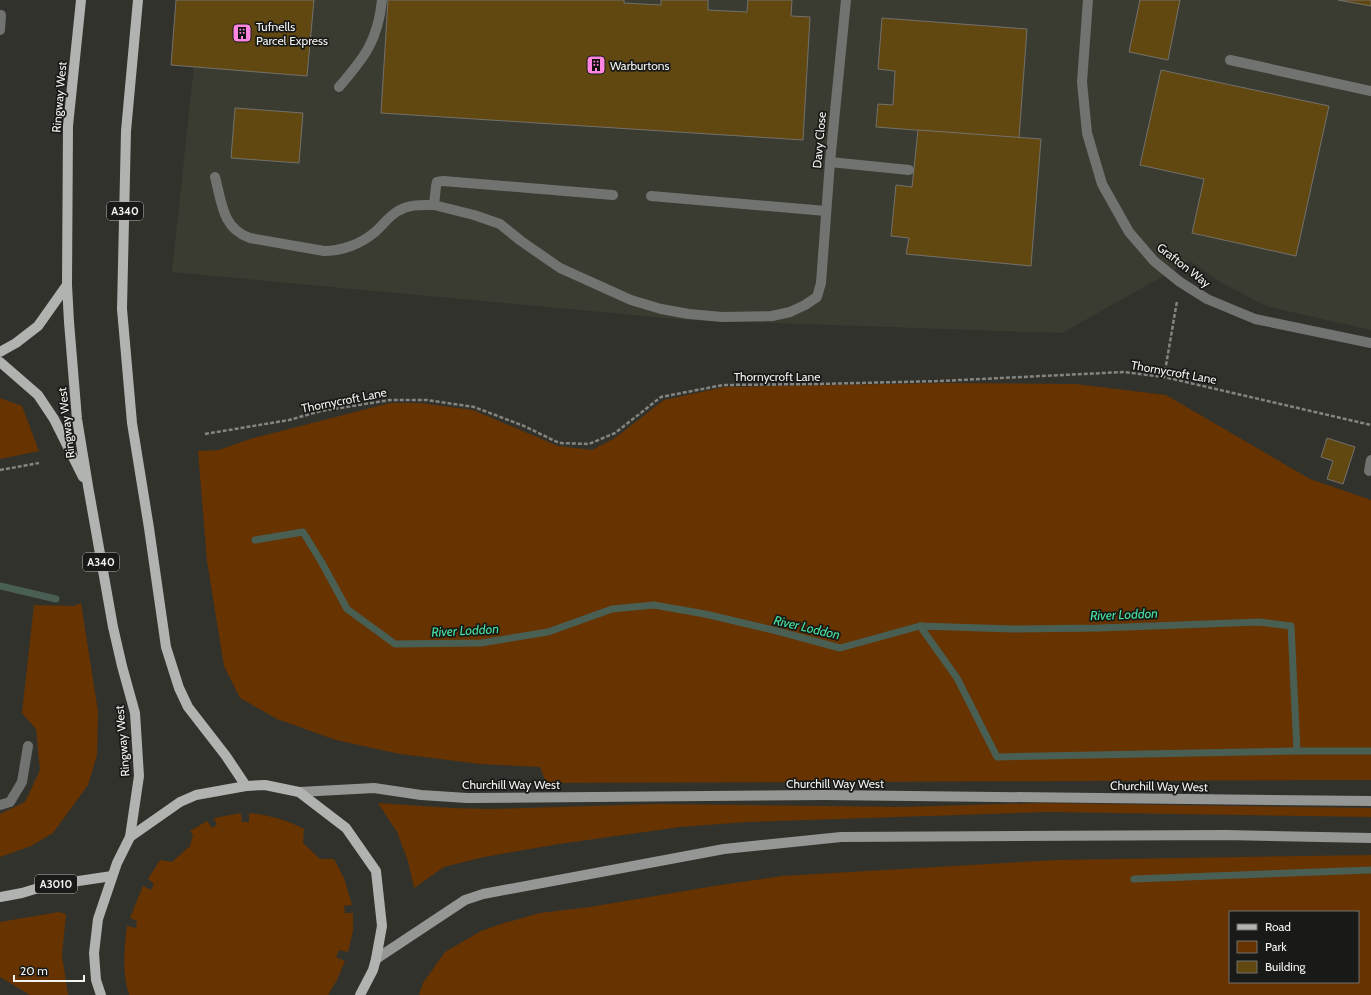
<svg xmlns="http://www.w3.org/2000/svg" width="1371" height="995" font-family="Cabin,sans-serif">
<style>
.built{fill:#3b3c31}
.green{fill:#673300;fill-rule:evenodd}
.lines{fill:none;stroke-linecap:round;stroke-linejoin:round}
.stream{stroke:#495f54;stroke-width:7}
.building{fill:#614810;stroke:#73706c}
.path{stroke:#848480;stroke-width:2.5;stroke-dasharray:4 2;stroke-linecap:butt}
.service{stroke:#717371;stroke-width:10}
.minor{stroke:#717371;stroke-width:10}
.secondary{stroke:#959794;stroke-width:10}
.primary{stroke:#b0b3af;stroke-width:10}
.labels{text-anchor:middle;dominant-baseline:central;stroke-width:3.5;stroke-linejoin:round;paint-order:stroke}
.shield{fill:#191a17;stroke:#b1b1ae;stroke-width:1}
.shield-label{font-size:11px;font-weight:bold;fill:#f2f2ef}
.poi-label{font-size:12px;fill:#f2f2ef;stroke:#191a17;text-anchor:start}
.street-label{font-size:12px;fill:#f2f2ef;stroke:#191a17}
.water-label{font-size:13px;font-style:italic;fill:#47e2a0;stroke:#191a17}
</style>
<rect width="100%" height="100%" fill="#32322d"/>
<polygon class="built" points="201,0 1371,0 1371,330 1266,306 1224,284 1190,261 1062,333 688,320 172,272"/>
<g class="green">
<polygon points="943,383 1075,384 1166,395 1310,479 1371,500 1371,780 546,783 540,767 480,764 400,754 336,740 277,719 240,698 224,666 207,561 198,451 219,450 250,439 390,403 420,403 473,410 558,446 592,450 615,438 664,400 724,387"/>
<polygon points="0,398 22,406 39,451 0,459"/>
<polygon points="81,603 98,712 97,755 88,785 53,833 31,846 0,857 0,814 25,802 40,770 36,729 22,713 34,605 74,606"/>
<polygon points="378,803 451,808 489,809 657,804 903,807 1039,803 1371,808 1371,817 1048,812 747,822 680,827 559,844 484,857 444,867 414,888 408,861 397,832"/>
<path d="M241,813L242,822H249V813C269,815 286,820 304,829L303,843L320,859H334L344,878L352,905L344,906L345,913H353V931L348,952L339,950L336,957L345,961L337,980L328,995H129C122,972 124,950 127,926L136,928L137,921L130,918L143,886L151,890L154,884L148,879L160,860L172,862L190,846L193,835L190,831L207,821L212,828L217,825L214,818Z"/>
<path d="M1371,855V995H419L423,983L445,952L481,931L504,923L540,913L590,907L714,886L782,876L1056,860ZM1230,912H1358V982H1230Z"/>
<polygon points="59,912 66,914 62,955 68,995 30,995 0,977 0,922"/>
</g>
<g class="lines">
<g class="stream">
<polyline points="255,540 303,532 322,563 347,609 395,644 481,643 548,632 612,609 654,605 705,614 777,631 840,648 920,626 1013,629 1099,628 1259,622 1291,626 1297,751"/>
<polyline points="0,586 56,599"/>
<polyline points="920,626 957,678 997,757 1297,751 1371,751"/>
<polyline points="1134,879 1371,870"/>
</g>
</g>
<g class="building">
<polygon points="176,0 314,0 307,76 171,65"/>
<polygon points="388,0 624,0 624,3 661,5 661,0 708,0 708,10 747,12 748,0 792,0 791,16 810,17 803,140 381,113"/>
<polygon points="1140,0 1180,0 1168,60 1129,52"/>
<polygon points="1338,0 1371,0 1371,6"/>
<polygon points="882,18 1027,29 1019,138 876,127 878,104 893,105 895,71 878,69"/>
<polygon points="1161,70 1329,106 1296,256 1192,233 1204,179 1140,165"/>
<polygon points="235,108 303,113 299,163 231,158"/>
<polygon points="918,130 1041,139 1031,266 906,254 909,238 891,236 896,185 912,187"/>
<polygon points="1327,438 1355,447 1343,484 1327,479 1333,461 1321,457"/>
</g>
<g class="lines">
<g class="path">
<polyline points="1164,377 1177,301"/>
<polyline points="205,434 289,420 321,411 390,400 427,400 474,407 524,426 559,443 589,444 615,433 661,397 723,385 817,384 940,381 1124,372 1164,377 1371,425"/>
<polyline points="0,470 39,463"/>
</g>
<g class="service">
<polyline points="0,15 1,15 0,30"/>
<polyline points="1230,60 1371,91"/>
<path d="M339,87C365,57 378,40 382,0"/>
<polyline points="830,162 909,170"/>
<path d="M215,177C222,203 222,228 250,238L324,251C342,251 361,244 375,232C383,225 389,216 398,211C409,204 422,205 434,205"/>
<polyline points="613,195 443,181 437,182 436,186 434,205 474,215 500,224 521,241 560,268 631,300 661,309 689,314 722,317 772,316 790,312 805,305 817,297 821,283"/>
<polyline points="651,196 826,211"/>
<polyline points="1369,471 1371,460"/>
<polyline points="0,805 10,802 22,782 28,746"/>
</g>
<g class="minor">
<polyline points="1088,0 1082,82 1087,133 1102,184 1129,232 1154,261 1180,282 1207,299 1255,319 1371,343"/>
<polyline points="821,283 830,162 846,0"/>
</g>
<g class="secondary">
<polyline points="299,792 374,788 421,795 467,798 824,795 1371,801"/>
<polyline points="376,959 465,900 483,894 724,849 841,837 1226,835 1371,838"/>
</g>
<g class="primary">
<polyline points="81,0 68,126 67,285 69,322 77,419 88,486 113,627 122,666 135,713 139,776 130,837"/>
<polyline points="138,0 126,131 122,309 132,423 149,528 166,647 179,688 188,707 226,756 246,786"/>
<polyline points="0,352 16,343 38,326 67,285"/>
<polyline points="0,362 38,395 54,419 83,477"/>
<polyline points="0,897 22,893 45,886 112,876"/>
<polyline points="101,995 96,980 94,953 98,919 117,863 130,837 180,802 196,795 246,786 265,785 299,792 346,828 376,871 382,926 376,959 373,970 360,995"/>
</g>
</g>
<defs>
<g id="building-square" transform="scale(1)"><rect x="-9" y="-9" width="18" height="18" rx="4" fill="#ff85df" stroke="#191a17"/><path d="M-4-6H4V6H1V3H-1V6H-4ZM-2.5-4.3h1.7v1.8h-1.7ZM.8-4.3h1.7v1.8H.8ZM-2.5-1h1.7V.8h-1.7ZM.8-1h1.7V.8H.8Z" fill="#111"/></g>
</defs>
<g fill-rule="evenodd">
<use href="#building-square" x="242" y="33"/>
<use href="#building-square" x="596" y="65"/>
</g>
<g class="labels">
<g class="shield">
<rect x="107" y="202" width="36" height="18" rx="3"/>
<rect x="83" y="553" width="36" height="18" rx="3"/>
<rect x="35" y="875" width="42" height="18" rx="3"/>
</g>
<g class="shield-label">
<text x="125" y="211">A340</text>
<text x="101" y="562">A340</text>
<text x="56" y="884">A3010</text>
</g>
<g class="poi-label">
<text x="256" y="26">Tufnells<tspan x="256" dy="14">Parcel Express</tspan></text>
<text x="610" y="65">Warburtons</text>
</g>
<g class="street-label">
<text transform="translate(59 97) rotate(-85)">Ringway West</text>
<text transform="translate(819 140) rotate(-85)">Davy Close</text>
<text transform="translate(1184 265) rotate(38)">Grafton Way</text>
<text transform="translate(1174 372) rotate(10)">Thornycroft Lane</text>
<text x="777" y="376">Thornycroft Lane</text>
<text transform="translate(344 400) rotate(-11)">Thornycroft Lane</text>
<text transform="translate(66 423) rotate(-97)">Ringway West</text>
<text transform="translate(122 741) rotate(-95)">Ringway West</text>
<text x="835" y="783">Churchill Way West</text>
<text x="511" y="784">Churchill Way West</text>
<text transform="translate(1159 786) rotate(1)">Churchill Way West</text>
</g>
<g class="water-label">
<text transform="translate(1124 614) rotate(-2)">River Loddon</text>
<text transform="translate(807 627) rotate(13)">River Loddon</text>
<text transform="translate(465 630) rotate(-3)">River Loddon</text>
</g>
</g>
<rect x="1229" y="911" width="130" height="72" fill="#191a17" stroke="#70706d"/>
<rect x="1237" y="924" width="20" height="6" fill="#b0b3af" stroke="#70706d"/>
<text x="1265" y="931" font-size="12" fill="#f2f2ef">Road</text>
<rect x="1237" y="941" width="20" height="12" fill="#673300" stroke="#70706d"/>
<text x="1265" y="951" font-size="12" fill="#f2f2ef">Park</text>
<rect x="1237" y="961" width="20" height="12" fill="#614810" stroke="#70706d"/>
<text x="1265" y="971" font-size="12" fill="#f2f2ef">Building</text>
<path d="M14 975v6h70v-6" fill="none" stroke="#f2f2ef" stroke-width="2"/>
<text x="20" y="975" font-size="12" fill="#f2f2ef" stroke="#191a17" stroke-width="3" paint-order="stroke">20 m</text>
</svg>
